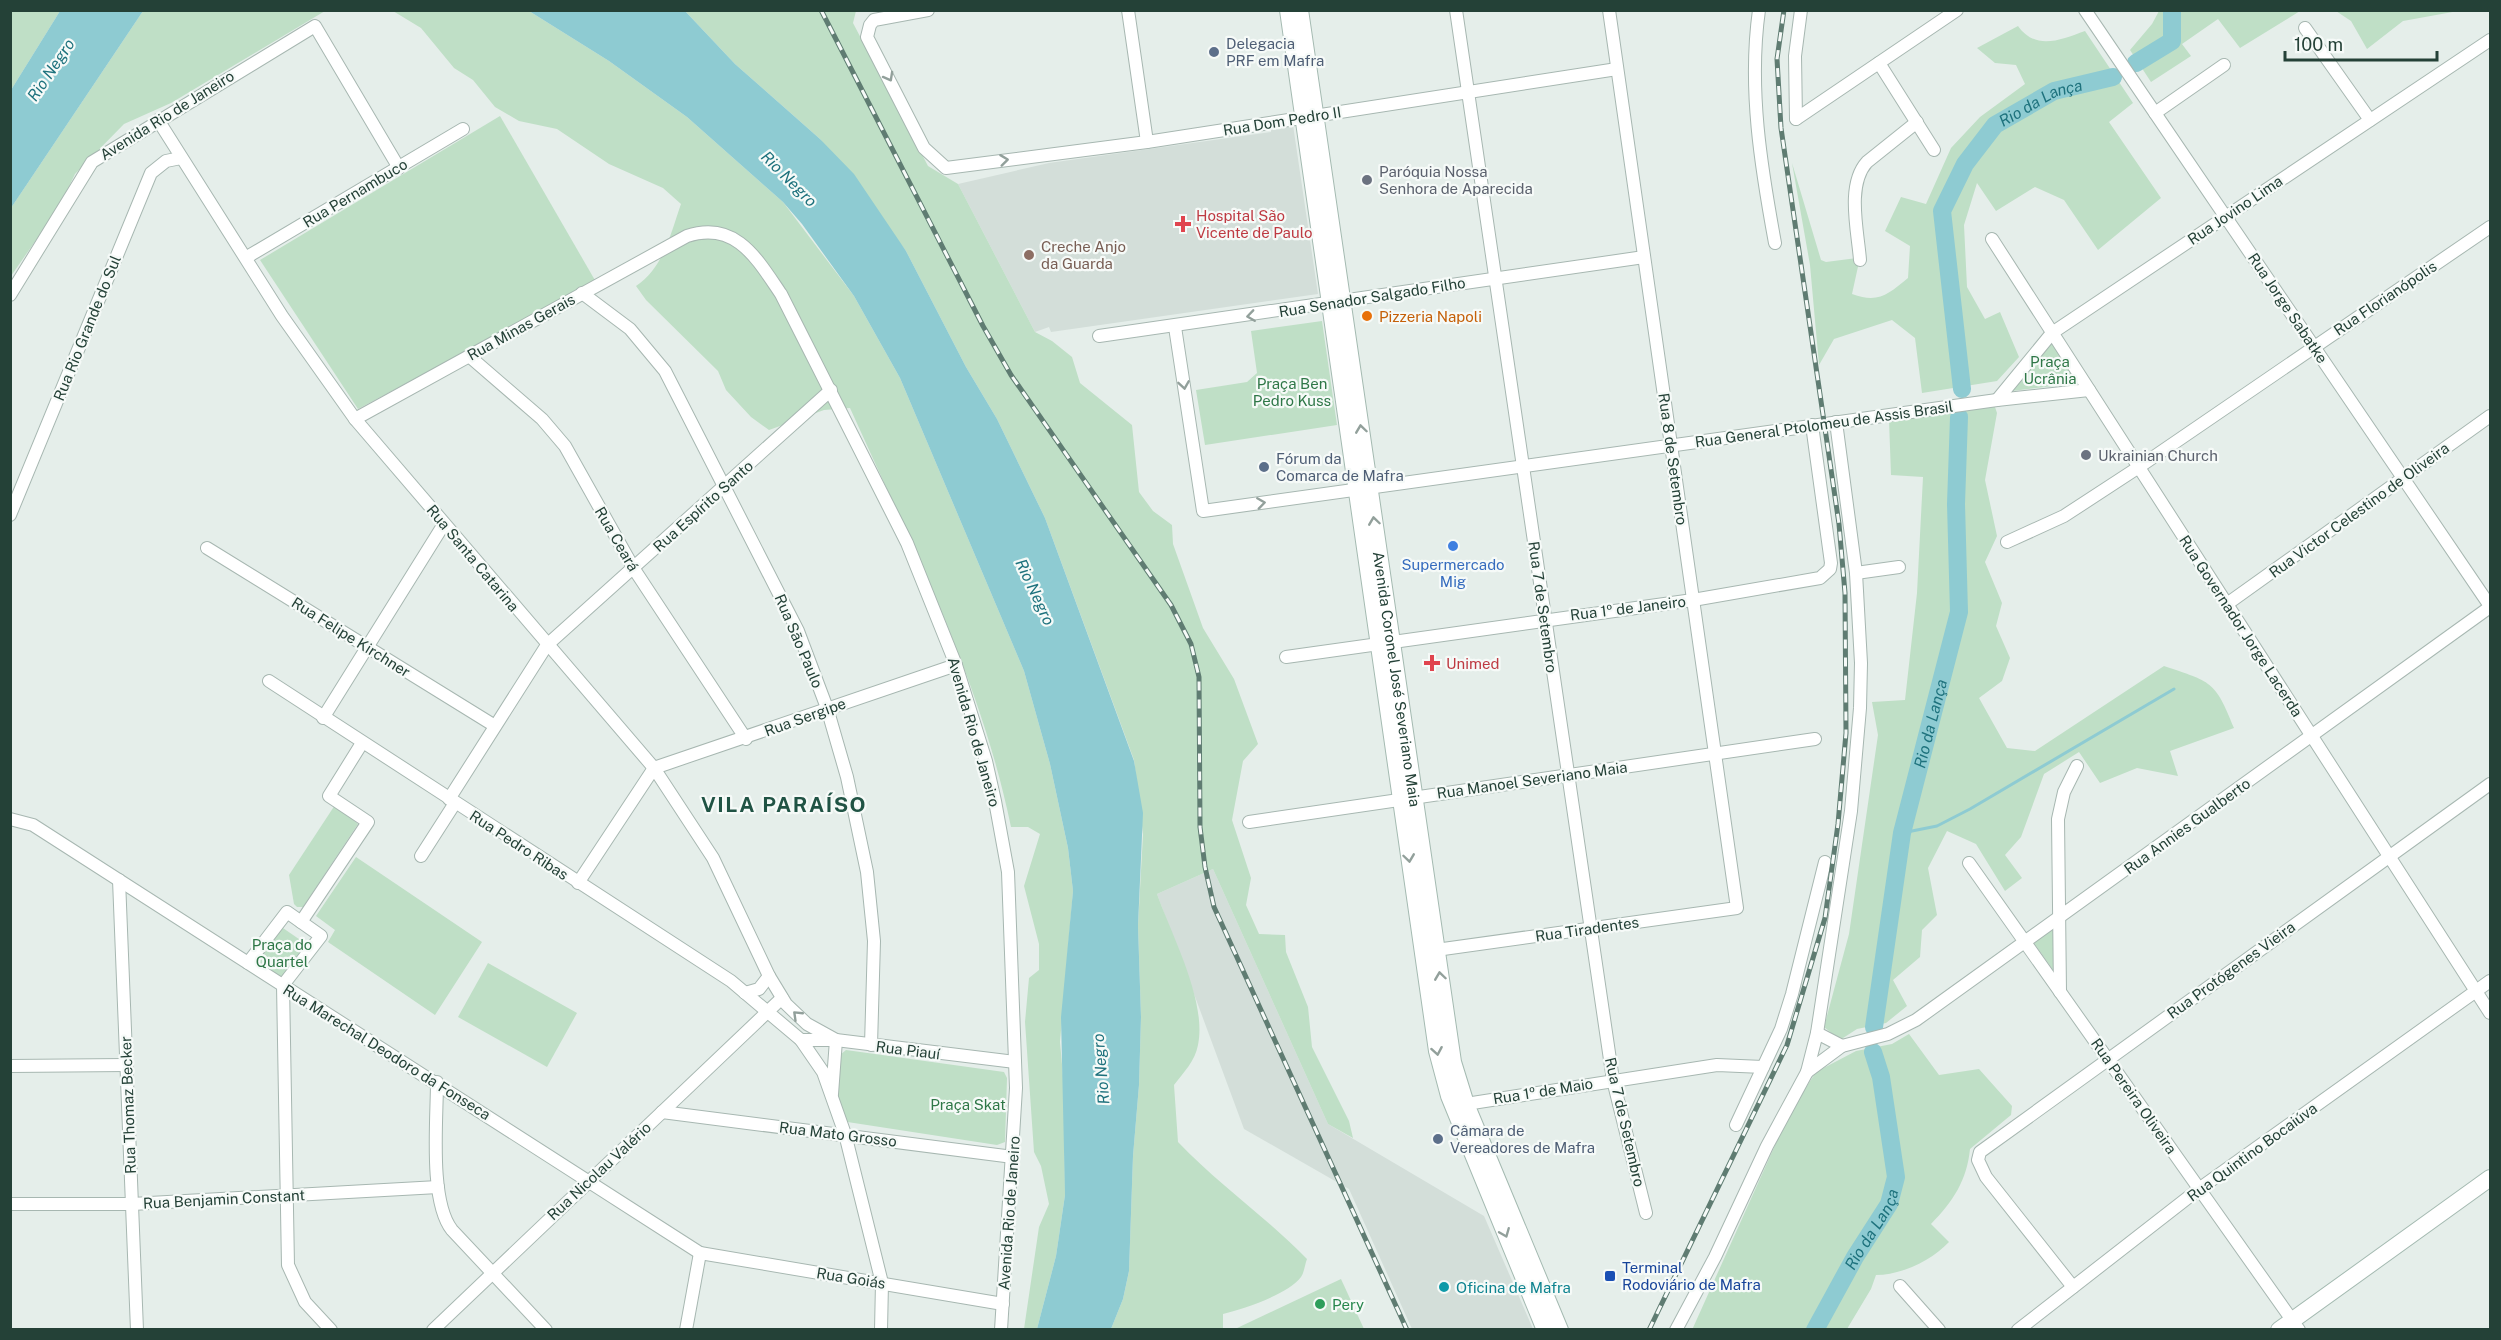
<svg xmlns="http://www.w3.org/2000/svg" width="2501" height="1340" font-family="'Public Sans',sans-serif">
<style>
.built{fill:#d3ded9}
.green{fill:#bfdfc6}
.water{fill:#8ecbd2}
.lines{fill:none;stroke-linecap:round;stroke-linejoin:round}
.stream{stroke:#8ecbd2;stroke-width:3}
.river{stroke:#8ecbd2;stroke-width:18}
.street-casing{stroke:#a7b7b1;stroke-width:14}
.secondary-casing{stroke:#a4bab1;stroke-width:18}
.street{stroke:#fff;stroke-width:12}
.secondary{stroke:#fff;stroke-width:16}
.rail-casing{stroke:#5f7c72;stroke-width:5}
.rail{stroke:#f6faf8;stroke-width:3;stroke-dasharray:9;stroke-linecap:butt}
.oneway{stroke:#92a09b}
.service-dot{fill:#5c6f8a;stroke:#f6faf8;stroke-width:2}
.worship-dot{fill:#6b7280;stroke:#f6faf8;stroke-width:2}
.health-dot{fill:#e0444e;stroke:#f6faf8;stroke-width:2}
.education-dot{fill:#8d6e63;stroke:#f6faf8;stroke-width:2}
.food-dot{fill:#e8710a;stroke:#f6faf8;stroke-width:2}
.shop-dot{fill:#3f7fe0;stroke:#f6faf8;stroke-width:2}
.transit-dot{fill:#1a4fb4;stroke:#f6faf8;stroke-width:2}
.culture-dot{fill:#0f9aa8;stroke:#f6faf8;stroke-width:2}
.leisure-dot{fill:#2e9e5b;stroke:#f6faf8;stroke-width:2}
.labels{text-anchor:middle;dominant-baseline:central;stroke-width:4.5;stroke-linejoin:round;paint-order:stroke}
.service-label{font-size:15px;fill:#4e5e75;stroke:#f6faf8;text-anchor:start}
.street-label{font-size:15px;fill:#244137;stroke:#f6faf8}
.worship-label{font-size:15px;fill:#5b616d;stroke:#f6faf8;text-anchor:start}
.health-label{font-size:15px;fill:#be3a42;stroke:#f6faf8;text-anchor:start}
.education-label{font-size:15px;fill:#785e54;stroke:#f6faf8;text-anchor:start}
.food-label{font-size:15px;fill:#c56008;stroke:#f6faf8;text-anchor:start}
.park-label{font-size:15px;fill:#2e7747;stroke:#f6faf8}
.shop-label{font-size:15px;fill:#366cbe;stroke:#f6faf8}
.transit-label{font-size:15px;fill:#164399;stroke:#f6faf8;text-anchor:start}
.culture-label{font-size:15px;fill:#0d838f;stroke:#f6faf8;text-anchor:start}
.leisure-label{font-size:15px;fill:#27864d;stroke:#f6faf8;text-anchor:start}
.water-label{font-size:16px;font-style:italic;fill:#1e727d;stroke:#f6faf8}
.district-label{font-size:21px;font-weight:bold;letter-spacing:1.5px;fill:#205344;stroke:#f6faf8}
</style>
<rect width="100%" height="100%" fill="#e5eeea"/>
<g class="built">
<polygon points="1293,125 1318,294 1051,332 1049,327 1035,332 958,184 1049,163 1271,132 1271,129"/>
<polygon points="1213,869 1328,1124 1484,1216 1533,1329 1412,1329 1349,1189 1244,1129 1157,894"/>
</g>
<g class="green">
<polygon points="11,10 60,11 11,90 10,11"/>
<polygon points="143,11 325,11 171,103 124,124 75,174 59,207 11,276 11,208"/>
<path d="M393,11H529L609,61L687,117L783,202L854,296L900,378L1024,671L1050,764L1068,848L1073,891L1060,1042L1064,1087L1065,1195L1056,1256L1037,1329H1024L1039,1227L1049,1204L1041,1166L1034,1152L1025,1022L1029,978L1039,970V944L1024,886L1040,834L1028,827H1011C980,677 912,546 850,408L824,410L769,430L751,417L726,390L718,371L646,300L636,286C664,267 670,235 681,204L663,188L609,164L557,129L519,121L495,107L473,80L454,68L421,28Z"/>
<path d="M685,11H856L853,23L928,166L958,184L1035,332L1052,341L1072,357L1080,383L1132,425L1139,492L1153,511L1172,525L1173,544L1203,628L1234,679L1258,744L1243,761L1232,820L1251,878L1246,905L1259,934L1285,935L1286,952L1308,1007L1312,1047L1349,1121L1353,1138L1328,1124L1213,869L1157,894C1172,936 1207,1001 1198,1045C1195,1061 1184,1072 1174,1085L1178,1142C1218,1184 1266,1217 1307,1259C1305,1264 1304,1273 1301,1277C1289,1294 1243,1309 1223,1314V1329H1111L1123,1299L1129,1271L1133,1156L1139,1085L1141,1017L1138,926L1143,834L1134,760L1045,518L997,419L966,367L906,251L820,139L735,64Z"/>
<polygon points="2159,11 2159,10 2300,11 2240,48 2218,19 2182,44 2191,56 2151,82 2130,50 2152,24"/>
<polygon points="2336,11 2458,11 2403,21 2367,49 2351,21"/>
<path d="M2018,26C2036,51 2060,40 2085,31L2133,103L2109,122L2161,198L2098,250L2064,200L2035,187L1996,211L1977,183L1964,225L1967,287L1985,319L2000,312L2019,357L1997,381L1922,393L1915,338L1892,320L1834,339L1819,365L1810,265L1792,163L1821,260L1826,262L1857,258L1859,262L1852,294C1879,304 1888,294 1908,278L1910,246L1885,231L1901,197L1926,204L1951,148L1980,117L2025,84L2016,65L1995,63L1977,48Z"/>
<polygon points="500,116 596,282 358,409 260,260"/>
<polygon points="1322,321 1337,425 1205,445 1196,390 1247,382 1257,373 1251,331"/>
<polygon points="2052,342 2078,383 2012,391"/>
<path d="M1990,406L1995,407L1997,413L1985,480L1997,536L1985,562L2002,603L1996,626L2010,658L2002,681L1979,698L2007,748L2035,751L2164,666C2211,682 2215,680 2234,728L2170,751L2178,776L2137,768L2100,783L2079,752L2044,774L2021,837L2005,855L2022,878L2005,891L1976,844L1947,831L1928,868L1937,915L1922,930L1920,957L1893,980L1907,1006L1886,1023L1857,1029L1840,1040L1824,1027L1849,934L1878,735L1872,702L1905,700L1917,593L1923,477L1891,475L1889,420Z"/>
<polygon points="335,805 358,824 303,907 297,907 294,904 289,875"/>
<polygon points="356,857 482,942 435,1015 328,942 335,930 316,916"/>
<polygon points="280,926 309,946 283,981 255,960"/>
<polygon points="2051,930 2053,930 2053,970 2034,943"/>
<polygon points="488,963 577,1013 547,1067 458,1017"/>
<path d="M1909,1034L1939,1075L1979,1069L2012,1106L2011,1115L1970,1149C1967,1180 1953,1202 1931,1224L1949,1242C1932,1260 1902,1275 1876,1275L1871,1289L1847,1329L1692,1330L1790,1112L1816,1072L1856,1051L1892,1044Z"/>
<polygon points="846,1050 1004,1072 1007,1078 1005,1142 997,1145 841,1121 836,1118 840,1055"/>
<polygon points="1341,1279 1364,1329 1235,1329"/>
</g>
<g class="water">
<polygon points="60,11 143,11 11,208 11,90"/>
<polygon points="529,11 685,11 735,64 820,139 854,174 906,251 966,367 997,419 1045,518 1134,761 1143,813 1138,926 1141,1017 1139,1085 1133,1156 1129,1271 1123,1299 1111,1329 1037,1329 1056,1256 1065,1195 1061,1017 1073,891 1068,848 1050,764 1024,671 900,378 854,296 802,224 783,202 687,117 609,61"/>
</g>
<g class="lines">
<polyline class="stream" points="1902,833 1937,826 1970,809 2174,689"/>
<g class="river">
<polyline points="2136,63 2172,41 2172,10"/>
<path id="s1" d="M1962,389L1942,211L1965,164L1995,125L2054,91L2113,77"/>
<path id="s2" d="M1874,1027L1902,833L1959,612L1956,504L1959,417"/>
<path id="s3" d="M1815,1330L1855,1257L1889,1204L1896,1177L1881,1077L1873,1052"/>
</g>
<g class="street-casing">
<g id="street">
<polyline points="928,10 874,20 870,25 867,37 924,148 946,168 1147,142 1617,69"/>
<polyline points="1128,10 1147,142"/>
<polyline points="1456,10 1613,1080 1646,1213"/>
<path d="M1759,10C1748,88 1761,167 1775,243"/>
<polyline points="2085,10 2490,606"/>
<polyline points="2305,28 2370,120"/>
<polyline points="1879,63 1934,150"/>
<polyline points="2155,113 2224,65"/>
<polyline points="1796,119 1957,10"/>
<polyline points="1796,119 1795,56 1801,10"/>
<polyline points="158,120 282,316 355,419 654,768 713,858 769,976 786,1004 807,1024 836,1040 832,1094"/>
<polyline points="1992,239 2490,1013"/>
<polyline points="247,257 463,129"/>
<path d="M1860,260C1858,232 1846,185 1867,162L1917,122"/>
<polyline points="582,293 630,329 665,371 798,631 827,708 847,777 867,872 874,941 871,1045"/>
<polyline points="10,295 92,162 315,26 399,168"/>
<polyline points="1175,327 1203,511 1997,400 2089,390"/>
<polyline points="1099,336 1644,257"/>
<polyline points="469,356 542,419 565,446 634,569 746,739"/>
<polyline points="1997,400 2052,333 2490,40"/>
<path d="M355,419L687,236C736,220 757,259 781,294L907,543L956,665L986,761L995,801L1008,872L1016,1088L1001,1330"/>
<polyline points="10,515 151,173 166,161 181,158"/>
<polyline points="2007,542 2064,516 2139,467 2490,227"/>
<polyline points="207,548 495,726"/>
<polyline points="1856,573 1899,567"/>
<polyline points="2227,604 2490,416"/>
<polyline points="1286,657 1693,600 1820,578 1830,569 1831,563 1812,425"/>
<polyline points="269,681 731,981 801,1040 823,1072 845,1134 882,1283 881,1330"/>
<polyline points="323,718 444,524"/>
<polyline points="449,799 547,645 831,390"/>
<polyline points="10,819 33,825 700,1253 1003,1304"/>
<polyline points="1249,822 1815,739"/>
<polyline points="421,856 455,803"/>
<polyline points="1969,863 2299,1330"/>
<polyline points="119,880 137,1330"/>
<polyline points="578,883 654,768 956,665"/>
<polyline points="301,922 368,822 329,796 362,743"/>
<polyline points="1436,950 1737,908 1609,10"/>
<polyline points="248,963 287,912 321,936 283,985 288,1265 305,1302 331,1330"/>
<polyline points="2060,992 2058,819 2064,792 2077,766"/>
<polyline points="745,993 759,989 769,976"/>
<polyline points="1817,1033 1842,1046"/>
<polyline points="801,1040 836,1040 1015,1062"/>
<polyline points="10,1066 126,1065"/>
<polyline points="1807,1072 1842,1046 1888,1034 1916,1020 2490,607"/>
<path d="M437,1082C437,1120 429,1201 452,1230L546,1330"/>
<polyline points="1466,1104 1717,1065 1763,1067"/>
<polyline points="662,1112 1013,1157"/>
<polyline points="1736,1125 1781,1029 1792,994 1825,862"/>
<polyline points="10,1204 132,1204 438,1187"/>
<polyline points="1900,1286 1939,1330"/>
<polyline points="2073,1287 1986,1177 1978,1160 1980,1152 2490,784"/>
<polyline points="433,1330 782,998"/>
<polyline points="686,1330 700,1253"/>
<polyline points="1676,1330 1715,1257 1767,1146 1807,1072 1817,1033 1851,811 1860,708 1861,663 1856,573 1836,422"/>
<polyline points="2018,1330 2199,1189 2490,981"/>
</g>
</g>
<g class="secondary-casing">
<g id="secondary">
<polyline points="1288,10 1437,1051 1449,1096 1545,1330"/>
<path id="s4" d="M1300,10L1453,1062L1466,1104L1560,1330"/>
<polyline points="2279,1330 2490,1178"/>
</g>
</g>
<use href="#street" class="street"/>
<use href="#secondary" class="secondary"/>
<g class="rail-casing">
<g id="rail">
<polyline points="821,10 983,326 1011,375 1171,605 1191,644 1199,677 1200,827 1205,867 1214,907 1407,1330"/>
<polyline points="1649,1330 1787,1045 1825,918 1838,824 1846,733 1845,593 1839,524 1781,128 1777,59 1784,10"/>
</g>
</g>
<use href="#rail" class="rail"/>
</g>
<defs><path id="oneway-chevron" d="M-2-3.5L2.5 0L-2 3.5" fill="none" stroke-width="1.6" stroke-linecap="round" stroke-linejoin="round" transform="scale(1.5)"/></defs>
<g class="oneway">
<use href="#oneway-chevron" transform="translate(889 77) rotate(61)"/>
<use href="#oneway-chevron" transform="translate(1004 160) rotate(-7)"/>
<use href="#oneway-chevron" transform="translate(1251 316) rotate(172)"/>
<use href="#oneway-chevron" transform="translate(1184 385) rotate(81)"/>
<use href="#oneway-chevron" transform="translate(1361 429) rotate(-98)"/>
<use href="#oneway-chevron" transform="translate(1261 503) rotate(-8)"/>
<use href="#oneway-chevron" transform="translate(1374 521) rotate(-98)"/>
<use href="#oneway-chevron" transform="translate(1409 858) rotate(82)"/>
<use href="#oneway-chevron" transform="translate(1440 976) rotate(-98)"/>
<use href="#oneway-chevron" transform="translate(797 1015) rotate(-136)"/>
<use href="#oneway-chevron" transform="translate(1437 1051) rotate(80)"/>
<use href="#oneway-chevron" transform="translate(1505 1233) rotate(68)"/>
</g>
<g class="service-dot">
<circle cx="1214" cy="52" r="6"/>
<circle cx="1264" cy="467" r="6"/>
<circle cx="1438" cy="1139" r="6"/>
</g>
<g class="worship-dot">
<circle cx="1367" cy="180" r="6"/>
<circle cx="2086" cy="455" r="6"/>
</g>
<g class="health-dot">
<path d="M1180 215h6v6h6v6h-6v6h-6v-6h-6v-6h6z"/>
<path d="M1429 654h6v6h6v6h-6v6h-6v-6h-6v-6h6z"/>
</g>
<circle class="education-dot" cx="1029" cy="255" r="6"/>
<circle class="food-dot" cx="1367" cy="316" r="6"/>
<circle class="shop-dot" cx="1453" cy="546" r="6"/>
<rect class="transit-dot" x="1604" y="1270" width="12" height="12" rx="3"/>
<circle class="culture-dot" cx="1444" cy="1287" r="6"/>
<circle class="leisure-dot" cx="1320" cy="1304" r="6"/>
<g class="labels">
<g class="service-label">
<text x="1226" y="43">Delegacia<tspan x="1226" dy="17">PRF em Mafra</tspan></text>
<text x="1276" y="458">Fórum da<tspan x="1276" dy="17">Comarca de Mafra</tspan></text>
<text x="1450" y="1130">Câmara de<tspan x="1450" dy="17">Vereadores de Mafra</tspan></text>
</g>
<g class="street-label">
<text transform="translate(167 115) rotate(-32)">Avenida Rio de Janeiro</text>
<text transform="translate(1282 121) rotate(-9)">Rua Dom Pedro II</text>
<text transform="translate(355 193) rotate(-31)">Rua Pernambuco</text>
<text transform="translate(2235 210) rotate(-34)">Rua Jovino Lima</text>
<text transform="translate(1372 297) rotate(-9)">Rua Senador Salgado Filho</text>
<text transform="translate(2385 298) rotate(-34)">Rua Florianópolis</text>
<text transform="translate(2288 308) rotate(56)">Rua Jorge Sabatke</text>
<text transform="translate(521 327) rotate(-29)">Rua Minas Gerais</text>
<text transform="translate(87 328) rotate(-68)">Rua Rio Grande do Sul</text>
<text transform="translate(1824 424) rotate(-8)">Rua General Ptolomeu de Assis Brasil</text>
<text transform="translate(1673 459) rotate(82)">Rua 8 de Setembro</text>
<text transform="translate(703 506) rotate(-42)">Rua Espírito Santo</text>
<text transform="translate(2359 510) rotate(-36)">Rua Victor Celestino de Oliveira</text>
<text transform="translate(617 539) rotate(60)">Rua Ceará</text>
<text transform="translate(473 558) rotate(50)">Rua Santa Catarina</text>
<text transform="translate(1543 607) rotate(82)">Rua 7 de Setembro</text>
<text transform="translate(1628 608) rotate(-7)">Rua 1º de Janeiro</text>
<text transform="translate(2241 626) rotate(57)">Rua Governador Jorge Lacerda</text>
<text transform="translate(351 637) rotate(32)">Rua Felipe Kirchner</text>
<text transform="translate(799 641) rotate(67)">Rua São Paulo</text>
<text stroke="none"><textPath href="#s4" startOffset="676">Avenida Coronel José Severiano Maia</textPath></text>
<text transform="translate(805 717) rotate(-20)">Rua Sergipe</text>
<text transform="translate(974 732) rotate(74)">Avenida Rio de Janeiro</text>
<text transform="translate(1532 780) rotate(-8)">Rua Manoel Severiano Maia</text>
<text transform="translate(2187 826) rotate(-36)">Rua Annies Gualberto</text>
<text transform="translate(519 845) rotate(33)">Rua Pedro Ribas</text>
<text transform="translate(1587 929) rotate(-8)">Rua Tiradentes</text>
<text transform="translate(2231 970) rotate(-36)">Rua Protógenes Vieira</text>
<text transform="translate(908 1050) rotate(7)">Rua Piauí</text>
<text transform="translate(387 1052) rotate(32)">Rua Marechal Deodoro da Fonseca</text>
<text transform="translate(1543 1091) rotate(-9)">Rua 1º de Maio</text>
<text transform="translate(2134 1096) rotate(55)">Rua Pereira Oliveira</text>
<text transform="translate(128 1105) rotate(-92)">Rua Thomaz Becker</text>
<text transform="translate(1625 1122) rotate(77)">Rua 7 de Setembro</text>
<text transform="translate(838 1134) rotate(7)">Rua Mato Grosso</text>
<text transform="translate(2252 1152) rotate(-36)">Rua Quintino Bocaiúva</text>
<text transform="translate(599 1171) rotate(-43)">Rua Nicolau Valério</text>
<text transform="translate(224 1199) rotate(-3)">Rua Benjamin Constant</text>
<text transform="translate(1009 1213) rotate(-86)">Avenida Rio de Janeiro</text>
<text transform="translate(851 1278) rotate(9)">Rua Goiás</text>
</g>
<g class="worship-label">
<text x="1379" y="171">Paróquia Nossa<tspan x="1379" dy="17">Senhora de Aparecida</tspan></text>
<text x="2098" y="455">Ukrainian Church</text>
</g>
<g class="health-label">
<text x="1196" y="215">Hospital São<tspan x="1196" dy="17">Vicente de Paulo</tspan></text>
<text x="1446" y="663">Unimed</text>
</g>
<g class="education-label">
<text x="1041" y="246">Creche Anjo<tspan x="1041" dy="17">da Guarda</tspan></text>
</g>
<g class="food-label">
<text x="1379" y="316">Pizzeria Napoli</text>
</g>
<g class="park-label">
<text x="2050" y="361">Praça<tspan x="2050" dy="17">Ucrânia</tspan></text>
<text x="1292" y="383">Praça Ben<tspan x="1292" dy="17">Pedro Kuss</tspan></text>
<text x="282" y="944">Praça do<tspan x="282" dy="17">Quartel</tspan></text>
<text x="968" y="1104">Praça Skat</text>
</g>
<g class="shop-label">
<text x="1453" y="564">Supermercado<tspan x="1453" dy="17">Mig</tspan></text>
</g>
<g class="transit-label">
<text x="1622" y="1267">Terminal<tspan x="1622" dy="17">Rodoviário de Mafra</tspan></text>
</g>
<g class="culture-label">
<text x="1456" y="1287">Oficina de Mafra</text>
</g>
<g class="leisure-label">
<text x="1332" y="1304">Pery</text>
</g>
<g class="water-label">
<text transform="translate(51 70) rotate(-56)">Rio Negro</text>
<text stroke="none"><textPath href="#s1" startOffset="332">Rio da Lança</textPath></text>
<text transform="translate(789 179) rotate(45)">Rio Negro</text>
<text transform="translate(1035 592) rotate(65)">Rio Negro</text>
<text stroke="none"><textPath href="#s2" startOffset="309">Rio da Lança</textPath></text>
<text transform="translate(1101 1069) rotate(-95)">Rio Negro</text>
<text stroke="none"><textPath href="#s3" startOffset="116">Rio da Lança</textPath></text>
</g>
<g class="district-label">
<text x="784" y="804">VILA PARAÍSO</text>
</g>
</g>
<rect width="2501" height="1340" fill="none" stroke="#244137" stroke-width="24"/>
<path d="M2285 51v9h152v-9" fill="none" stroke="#244137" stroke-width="3"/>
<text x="2294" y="51" font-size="18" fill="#244137" stroke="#f6faf8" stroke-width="4.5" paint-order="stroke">100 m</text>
</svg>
